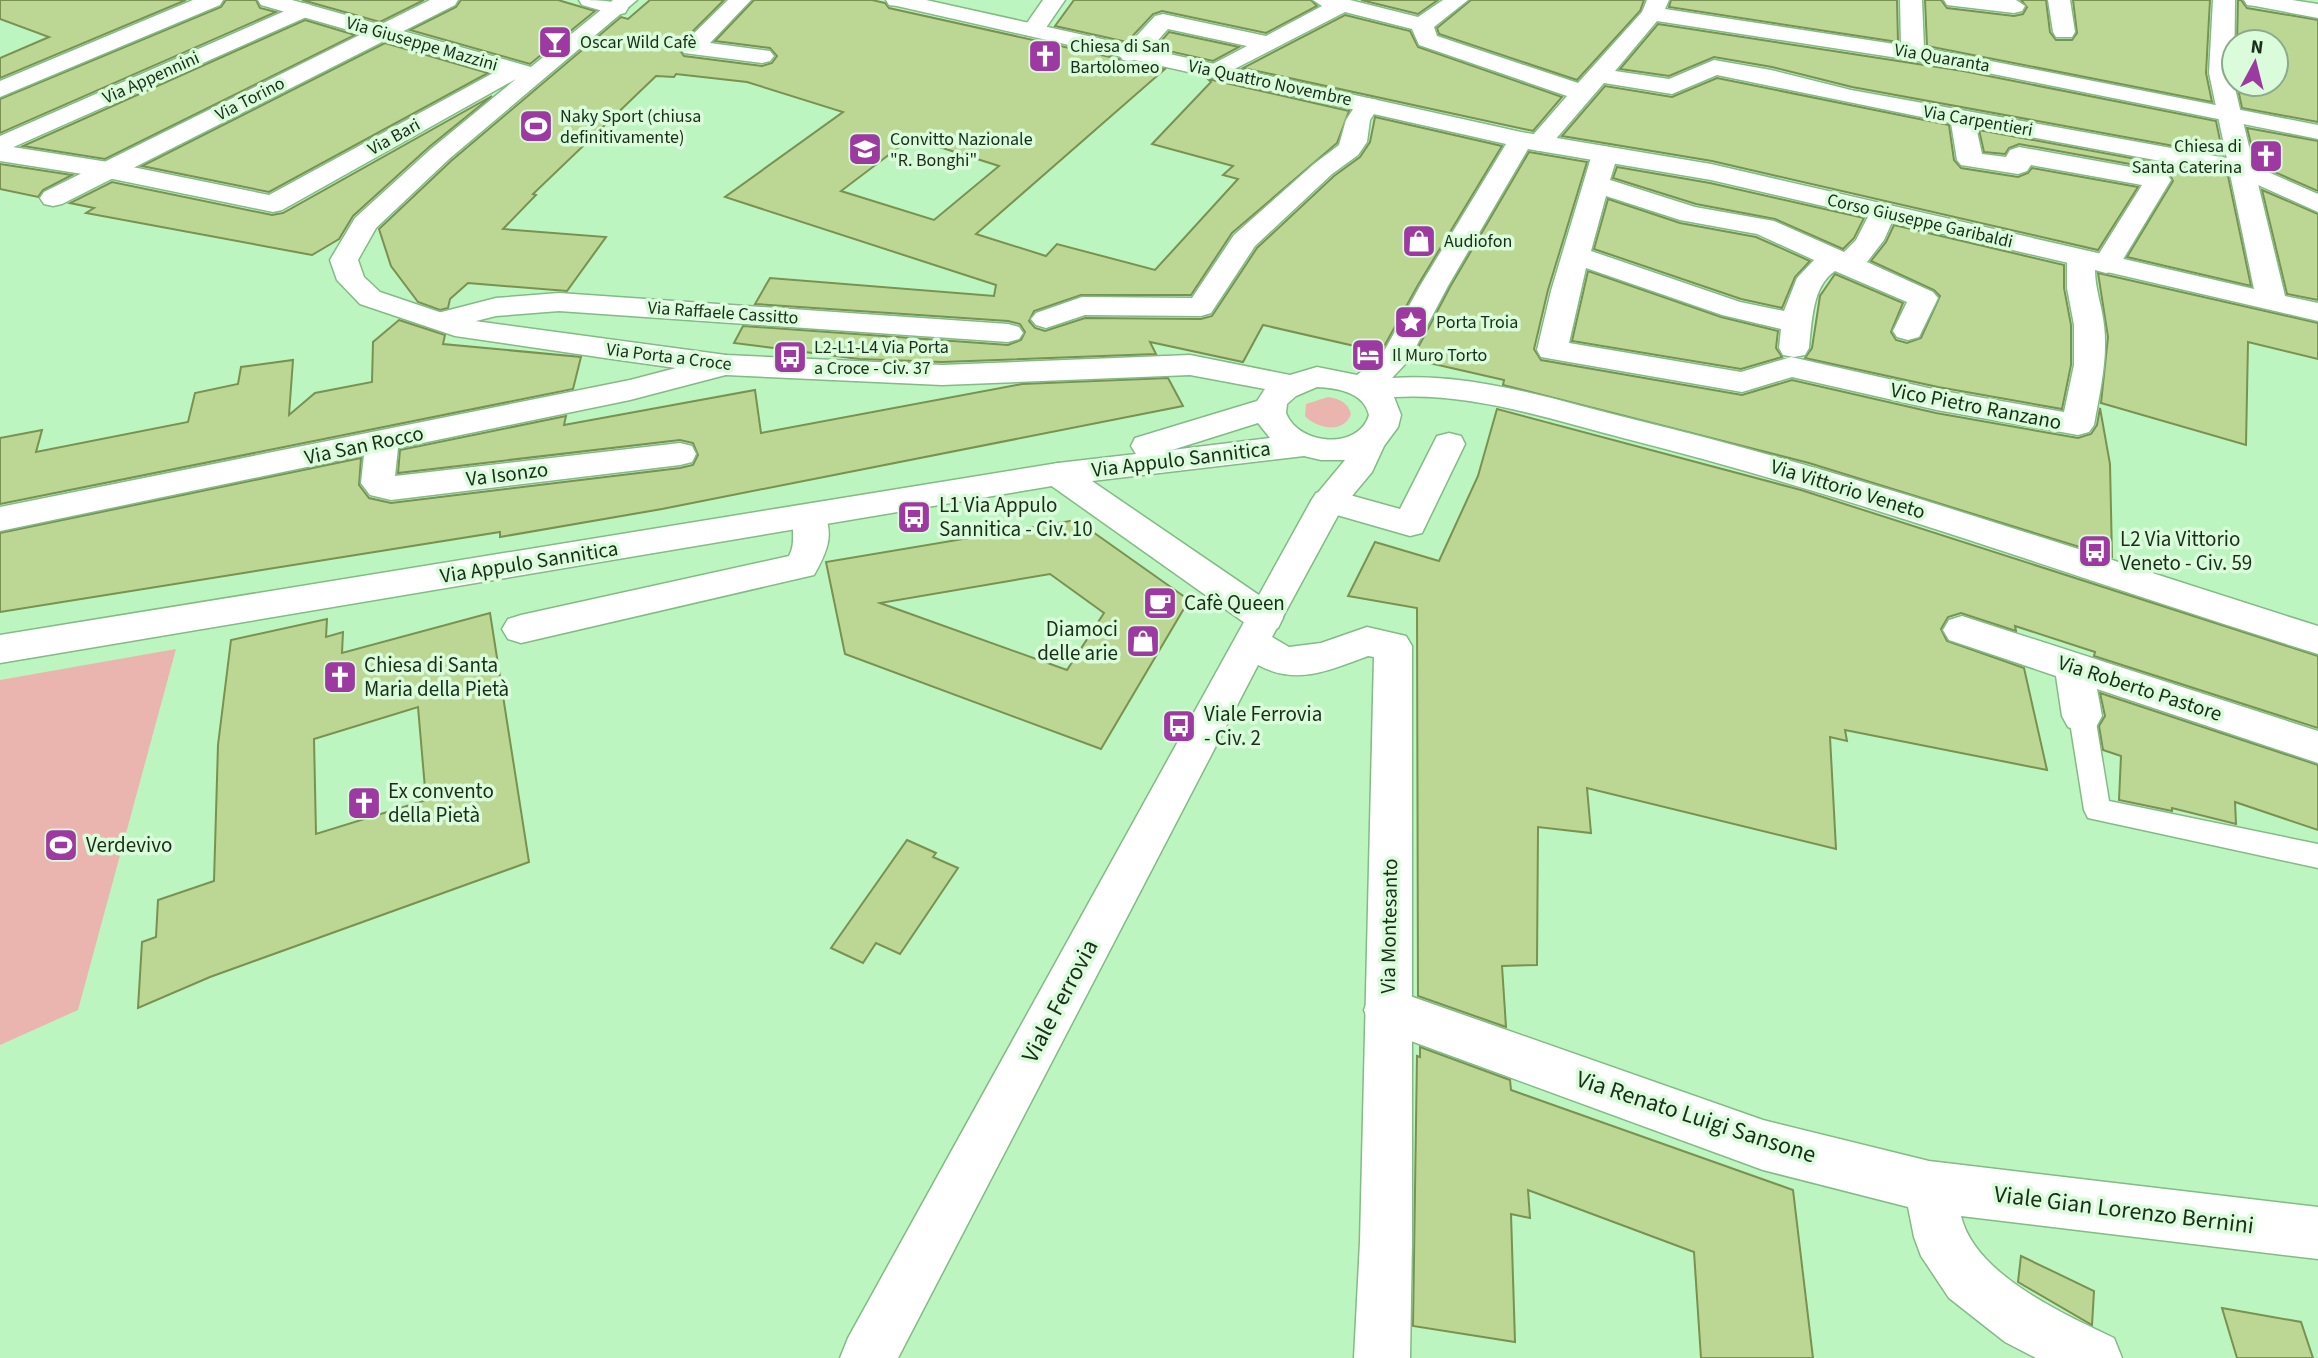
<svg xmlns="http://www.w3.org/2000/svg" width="2318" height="1358" font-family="'Source Sans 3',sans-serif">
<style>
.green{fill:#ebb5af}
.building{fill:#bcd794;stroke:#799151;stroke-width:2;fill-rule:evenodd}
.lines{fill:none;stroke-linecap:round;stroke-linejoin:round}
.lane-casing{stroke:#83ba86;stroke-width:3}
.street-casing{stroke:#83ba86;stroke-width:3}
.secondary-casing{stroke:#83ba86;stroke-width:3}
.lane{fill:#fff;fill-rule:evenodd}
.street{fill:#fff;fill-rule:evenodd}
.secondary{fill:#fff;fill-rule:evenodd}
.labels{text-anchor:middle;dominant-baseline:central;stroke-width:7;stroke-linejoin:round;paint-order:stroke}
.far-poi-label{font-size:18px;fill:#182e19;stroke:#dafcdb;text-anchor:start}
.far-street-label{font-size:18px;fill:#182e19;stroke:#dafcdb}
.street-label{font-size:21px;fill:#182e19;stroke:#dafcdb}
.poi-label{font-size:21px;fill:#182e19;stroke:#dafcdb;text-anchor:start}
.near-street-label{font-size:24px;fill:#182e19;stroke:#dafcdb}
</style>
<rect width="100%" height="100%" fill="#bcf5bf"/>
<g class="green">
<path d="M1328,397C1339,399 1348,402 1351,414C1344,434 1317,429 1305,416L1306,404Z"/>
<polygon points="176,649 78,1010 0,1045 0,680"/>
</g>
<g class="building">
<polygon points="0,0 186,0 0,78 0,58 49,37 0,19"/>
<polygon points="226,0 256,0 260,8 276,12 0,133 0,99 221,7"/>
<polygon points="302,0 424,0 380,22"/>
<polygon points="461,0 558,0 595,11 530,64 410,30 456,7"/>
<path d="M650,0H724L682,42L679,49L684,56L762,66L772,63L777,56L770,48L715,41L754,0H872L885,3L889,8L1119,59L1123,63L1165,69L976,234L1046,256L1057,244L1155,270L1238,179L1223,175L1233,166L1152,144L1211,82L1208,79L1349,111L1337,143L1232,233L1191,295H1081L1034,311L1029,321L1035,328L1045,331L1085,318L1201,319L1212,316L1257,248L1334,176L1360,157L1370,142L1375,117L1502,146L1418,285L1381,352L1263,325L1243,362L1150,342L1156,354L942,362L859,359L734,343L743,326L1008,345L1021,340L1025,332L1020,324L1008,321L755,304L770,278L994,296L996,285L725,197L843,112L747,82L676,74L674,77L656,76L533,194L536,195L503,229L606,237L567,291L468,283L450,299L448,308L440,310L418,302L391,266L379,229L451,161L621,17L628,19ZM911,138L999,166L934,220L841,191Z"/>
<polygon points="1074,0 1311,0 1317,6 1266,33 1162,11 1153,14 1127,42 1055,26"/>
<polygon points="1361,0 1438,0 1418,14"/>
<polygon points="1471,0 1644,0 1640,11 1577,80 1439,34 1437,28"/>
<polygon points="1671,0 1897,0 1898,42 1669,7"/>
<polygon points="1925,0 1941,0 1947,8 2014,16 2023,14 2027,7 2021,0 2046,0 2050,32 2056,40 2072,40 2077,33 2073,0 2210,0 2206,73 2212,102 1927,46"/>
<polygon points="2238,0 2241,0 2247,8 2318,20 2318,122 2242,108 2237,84 2276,84 2276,42 2237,42"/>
<polygon points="1345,15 1410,31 1418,47 1562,97 1533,131 1243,68"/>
<polygon points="305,20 355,35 105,159 23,146"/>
<polygon points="1658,24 1963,71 2216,121 2223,155 1852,87 1772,67 1714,57 1669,76 1620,69"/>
<polygon points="1169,32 1239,47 1213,61 1155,48"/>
<polygon points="385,43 488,73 269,192 142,166"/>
<polygon points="1717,78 1949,125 1954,160 1961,168 2018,177 2028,173 2032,168 2138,187 2098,250 1712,161 1562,136 1605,86 1672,97"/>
<polygon points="492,96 429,147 353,216 339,239 312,255 86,213 94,208 70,203 112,182 272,215 283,213"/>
<polygon points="2247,128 2318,141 2318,191 2256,164"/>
<polygon points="1979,130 2228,176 2251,286 2127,257 2173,181 2168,171 2019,144 2009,148 2005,154 1984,152"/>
<polygon points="1529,152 1587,162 1548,290 1534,349 1541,360 1742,395 1792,380 1936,413 2078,438 2091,434 2097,425 2100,408 2110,464 2112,557 1809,463 1503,385 1504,380 1412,359 1450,287"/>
<polygon points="0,164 72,175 43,190 38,197 0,189"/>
<polygon points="1617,167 1710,183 1864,218 1854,238 1843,249 1775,219 1696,204 1613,178"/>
<polygon points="2262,190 2318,214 2318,300 2287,294"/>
<polygon points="1608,199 1680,223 1756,237 1810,261 1795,277 1782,308 1741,299 1594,249"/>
<polygon points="1894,225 2064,265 2064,288 2071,325 2071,365 2062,409 1938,387 1805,358 1812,348 1820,296 1835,274 1903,303 1891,332 1896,340 1907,343 1921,338 1940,296 1934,290 1871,261 1886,242"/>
<polygon points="1588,271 1721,317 1778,331 1776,348 1782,357 1741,369 1572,341"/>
<polygon points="2098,273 2318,323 2318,359 2248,342 2246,445 2101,403 2108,337"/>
<polygon points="399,320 445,335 443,344 581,357 573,389 0,504 0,438 42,430 36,452 188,422 195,393 238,384 241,367 293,360 289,415 315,393 372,382 373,342"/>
<polygon points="1168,378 1183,406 662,509 500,537 500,532 0,612 0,533 361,458 359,485 369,498 391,503 680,468 693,465 698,455 693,443 680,440 398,473 400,450 566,416 564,425 755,390 761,433 1022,384"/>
<polygon points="1497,409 1801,490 2318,656 2318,728 2094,656 2095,652 2015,626 2016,631 1961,613 1948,617 1941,629 1947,641 2024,668 2047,770 1845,730 1847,741 1830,737 1836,849 1587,788 1591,833 1538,827 1537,965 1502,966 1506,1027 1418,996 1417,608 1348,596 1375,542 1439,561 1478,476"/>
<path d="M1076,520L1189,600L1101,749L845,654L826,562ZM1050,574L1104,613L1067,670L880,603Z"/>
<path d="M490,613L529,862L210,977L138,1008L142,942L156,937L158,900L214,881L218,745L231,640L327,619L326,637L343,632L342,653ZM418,707L426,800L316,834L314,739Z"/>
<polygon points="2100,693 2318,765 2318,830 2235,802 2236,824 2172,808 2172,811 2119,800 2121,756 2103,750 2099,726 2105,716"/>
<polygon points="907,840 936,853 933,857 958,868 900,954 876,943 863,963 831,948"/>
<polygon points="1420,1047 1510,1080 1511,1090 1793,1190 1813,1358 1701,1358 1694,1252 1528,1190 1530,1218 1511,1214 1515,1342 1413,1326 1417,1056 1420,1057"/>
<polygon points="2021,1256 2094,1291 2092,1325 2018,1282"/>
<polygon points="2222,1308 2301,1322 2313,1358 2237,1358"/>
</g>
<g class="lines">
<g class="lane-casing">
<polygon id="lane" points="2082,706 2091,709 2095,716 2109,801 2318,844 2318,868 2088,818 2084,810 2069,716 2073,709"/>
</g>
<g class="street-casing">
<g id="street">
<polygon points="193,0 223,0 220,5 0,97 0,81"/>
<polygon points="430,0 458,0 455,5 62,204 53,206 44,204 40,198 44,192"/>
<path d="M579,0C594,0 618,0 628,8L625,13L617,15L582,5Z"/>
<polygon points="728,0 751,0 710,43 770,51 774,56 770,61 762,63 684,53 681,48 684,43"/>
<polygon points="1043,0 1065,0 1041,35 1025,35 1022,30"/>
<path d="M1313,0H1350L1418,17L1443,0H1468L1434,27L1437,36L1578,83L1642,12L1647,0H1669L1665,9L1901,45L1900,0H1922L1924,48L2318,125V139L1963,68L1657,21L1615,71L1669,79L1714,60L1771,70L1851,90L2243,161L2318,194V212L2236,175L1976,127L1982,154L2006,157L2010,150L2019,147L2158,172L2167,174L2171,180L2116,271L2106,273L2095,270C2095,289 2102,306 2104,325C2108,358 2100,392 2094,425L2089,432L2078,435L1937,410L1792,377L1742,392L1552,359L1541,357L1537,350L1551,291L1592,154L1596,149L1605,146L1614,149L1618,154L1610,180L1695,207L1774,221L1844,252L1856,240L1873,207L1883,205L1893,207L1896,213L1884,240L1867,262L1933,292L1938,298L1919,337L1908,340L1897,337L1893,331L1907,302L1835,271C1812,286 1812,322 1809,348L1805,355L1794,357L1783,355L1779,348L1781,329L1722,315L1586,268L1569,343L1741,372L1791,357L1937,390L2064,412L2074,365V325L2067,288V259L2071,253L2081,251L2091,253L2095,260L2142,185L2031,165L2027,171L2018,174L1961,165L1957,160L1951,123L1717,75L1672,94L1604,83L1548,148L1539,151L1530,148L1526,143L1567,96L1419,45L1412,29L1345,12L1217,78L1209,76L1205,71L1209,66L1247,46L1168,29C1155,42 1143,65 1123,60L1119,55L1155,16L1163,14L1266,36L1322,6ZM1606,196L1680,220L1757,234L1814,260L1797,278L1784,311L1740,302L1591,251Z"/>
<polygon points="1944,0 2016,0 2025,6 2022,11 2014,13 1955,6 1947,5"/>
<polygon points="2048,0 2070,0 2075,32 2072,37 2056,37 2053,32"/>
<polygon points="2244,0 2292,0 2318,4 2318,18 2255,6 2247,5"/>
<polygon points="303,3 311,5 314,10 311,15 0,153 0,136"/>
<polygon points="1368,98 1377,100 1380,105 1370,120 1367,142 1358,155 1332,174 1255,246 1211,313 1201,316 1085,315 1046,328 1036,325 1031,319 1036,313 1082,297 1192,298 1234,235 1314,164 1339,145 1346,120 1359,100"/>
<polygon points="559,293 1008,324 1019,327 1023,333 1019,339 1008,342 559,311 496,316 440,330 430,327 425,321 430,315 496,298"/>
<polygon points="726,355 737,358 741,365 737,372 630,400 398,448 395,476 680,443 692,446 696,454 692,462 680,465 391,500 370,495 361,483 364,455 0,531 0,507 630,380"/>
<polygon points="1449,433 1461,436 1465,444 1422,533 1410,536 1316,509 1311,501 1316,493 1328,489 1400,509 1437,436"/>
<polygon points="1058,463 1070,466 1278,608 1283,618 1278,628 1265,632 1252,628 1046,482 1041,474 1046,466"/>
<path d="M809,504L821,508C836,533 827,552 814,575L521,643L508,639L502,629L508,619L521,615L789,556C798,540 788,523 797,508Z"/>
<polygon points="1962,616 2318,731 2318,763 2097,689 2102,716 2096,727 2082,732 2068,727 2062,716 2056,676 1949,640 1943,630 1949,620"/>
<path d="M1387,988L1763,1120L1929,1161L2318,1207V1259L1961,1216C1975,1275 2064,1314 2114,1338L2122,1358H2036L2005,1342L1949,1298L1921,1256L1914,1237L1908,1207L1763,1170L1370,1026L1364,1010L1370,994Z"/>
</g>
</g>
<g class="secondary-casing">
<path id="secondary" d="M258,0H292L531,67L613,0H637L449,159L376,228L358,260L364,277L380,292L460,319L726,355L942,365L1190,355L1290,375L1317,367L1357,375L1382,355L1420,286L1506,144L897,6L889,5L886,0H926L1521,132L1711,164L2254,289L2209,73L2213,0H2235L2234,84L2285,296L2318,303V321L1711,180L1528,149L1448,286L1409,360L1392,378C1474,372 1557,401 1636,420C1866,476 2092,555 2318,626V654C2088,582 1861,498 1627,439C1552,420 1473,392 1394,397L1401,415L1398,427L1384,446L1372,472L1342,508L1272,637L1289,647L1321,643L1367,627L1406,636L1412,646V1242L1410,1358H1354L1360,1242L1374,657L1368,656C1330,670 1297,686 1258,665L898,1358H840L848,1338L1311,501L1345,460H1321L1304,456L1058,485L0,663V635L1058,463L1136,454L1131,446L1135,438L1257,401L1265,389L1190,375L942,385L726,375L605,358L455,336L360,304L337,280L330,260L355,218L431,149L516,79L282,210L273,212L108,178L0,161V145L108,162L269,195L495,72L261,5ZM1317,387C1337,388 1364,392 1369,415C1359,450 1299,446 1286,413L1287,404L1296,396ZM1258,423L1270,438L1172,450Z"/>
</g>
<use href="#lane" class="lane"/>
<use href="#street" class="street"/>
<use href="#secondary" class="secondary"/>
</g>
<defs>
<g id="bar-square" transform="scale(1.75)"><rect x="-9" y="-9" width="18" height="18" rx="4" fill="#9c3aa1" stroke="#dafcdb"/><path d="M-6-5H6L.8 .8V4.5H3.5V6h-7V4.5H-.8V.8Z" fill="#fff"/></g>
<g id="church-square" transform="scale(1.75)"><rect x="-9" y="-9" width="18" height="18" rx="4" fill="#9c3aa1" stroke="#dafcdb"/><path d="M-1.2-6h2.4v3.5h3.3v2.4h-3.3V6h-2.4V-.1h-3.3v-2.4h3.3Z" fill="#fff"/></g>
<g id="stadium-square" transform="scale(1.75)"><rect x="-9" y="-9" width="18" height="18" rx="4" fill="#9c3aa1" stroke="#dafcdb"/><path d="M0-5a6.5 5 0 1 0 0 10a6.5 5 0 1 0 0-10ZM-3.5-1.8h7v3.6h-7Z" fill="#fff"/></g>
<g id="school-square" transform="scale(1.75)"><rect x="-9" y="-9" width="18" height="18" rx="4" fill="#9c3aa1" stroke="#dafcdb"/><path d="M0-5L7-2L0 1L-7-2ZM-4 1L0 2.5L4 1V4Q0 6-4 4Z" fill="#fff"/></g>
<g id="shop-square" transform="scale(1.75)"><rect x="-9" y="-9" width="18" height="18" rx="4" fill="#9c3aa1" stroke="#dafcdb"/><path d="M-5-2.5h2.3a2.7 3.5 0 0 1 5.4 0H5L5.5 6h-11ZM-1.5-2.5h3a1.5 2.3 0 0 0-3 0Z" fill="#fff"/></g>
<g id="sight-square" transform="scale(1.75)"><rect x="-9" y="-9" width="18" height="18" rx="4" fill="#9c3aa1" stroke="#dafcdb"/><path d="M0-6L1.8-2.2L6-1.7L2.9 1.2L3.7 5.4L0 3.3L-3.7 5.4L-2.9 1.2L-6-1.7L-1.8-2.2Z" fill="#fff"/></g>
<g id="hotel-square" transform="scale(1.75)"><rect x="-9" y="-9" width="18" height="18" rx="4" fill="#9c3aa1" stroke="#dafcdb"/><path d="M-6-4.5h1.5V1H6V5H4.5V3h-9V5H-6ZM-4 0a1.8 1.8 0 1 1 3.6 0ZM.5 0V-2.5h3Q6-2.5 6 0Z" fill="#fff"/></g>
<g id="bus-square" transform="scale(1.75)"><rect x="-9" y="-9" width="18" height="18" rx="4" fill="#9c3aa1" stroke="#dafcdb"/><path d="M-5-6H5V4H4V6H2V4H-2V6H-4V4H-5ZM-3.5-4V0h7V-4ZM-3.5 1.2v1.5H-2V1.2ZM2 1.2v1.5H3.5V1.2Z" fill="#fff"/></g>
<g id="cafe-square" transform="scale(1.75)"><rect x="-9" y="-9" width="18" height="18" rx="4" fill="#9c3aa1" stroke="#dafcdb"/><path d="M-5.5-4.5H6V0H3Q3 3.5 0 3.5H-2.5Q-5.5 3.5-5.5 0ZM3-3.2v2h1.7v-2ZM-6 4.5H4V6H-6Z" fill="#fff"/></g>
</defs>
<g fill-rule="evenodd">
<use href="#bar-square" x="555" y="42"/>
<use href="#church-square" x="1045" y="56"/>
<use href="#stadium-square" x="536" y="126"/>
<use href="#school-square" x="865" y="149"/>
<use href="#church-square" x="2266" y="156"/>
<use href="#shop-square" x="1419" y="241"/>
<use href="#sight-square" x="1411" y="322"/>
<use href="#hotel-square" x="1368" y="355"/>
<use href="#bus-square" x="790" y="357"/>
<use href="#bus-square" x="914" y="517"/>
<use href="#bus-square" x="2095" y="551"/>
<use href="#cafe-square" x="1160" y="603"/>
<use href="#shop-square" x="1143" y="641"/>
<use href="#church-square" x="340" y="677"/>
<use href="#bus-square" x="1179" y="726"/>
<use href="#church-square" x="364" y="803"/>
<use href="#stadium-square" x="61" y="845"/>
</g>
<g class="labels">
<g class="far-poi-label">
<text x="580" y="42">Oscar Wild Cafè</text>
<text x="1070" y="46">Chiesa di San<tspan x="1070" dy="21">Bartolomeo</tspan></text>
<text x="560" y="116">Naky Sport (chiusa<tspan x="560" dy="21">definitivamente)</tspan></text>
<text x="890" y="139">Convitto Nazionale<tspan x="890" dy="21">"R. Bonghi"</tspan></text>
<text x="2242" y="146" text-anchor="end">Chiesa di<tspan x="2242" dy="21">Santa Caterina</tspan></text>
<text x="1444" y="241">Audiofon</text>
<text x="1436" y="322">Porta Troia</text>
<text x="814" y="347">L2-L1-L4 Via Porta<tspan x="814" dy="21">a Croce - Civ. 37</tspan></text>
<text x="1392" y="355">Il Muro Torto</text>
</g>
<g class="far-street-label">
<text transform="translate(422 44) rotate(16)">Via Giuseppe Mazzini</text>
<text transform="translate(1942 58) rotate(10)">Via Quaranta</text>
<text transform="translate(151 78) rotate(-24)">Via Appennini</text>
<text transform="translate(1270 83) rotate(12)">Via Quattro Novembre</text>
<text transform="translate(250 99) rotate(-27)">Via Torino</text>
<text transform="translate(1978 121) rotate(10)">Via Carpentieri</text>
<text transform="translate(394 137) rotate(-29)">Via Bari</text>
<text transform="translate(1920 221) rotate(13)">Corso Giuseppe Garibaldi</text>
<text transform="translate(723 313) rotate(4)">Via Raffaele Cassitto</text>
<text transform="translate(669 357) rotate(7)">Via Porta a Croce</text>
</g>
<g class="street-label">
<text transform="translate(1976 406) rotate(11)">Vico Pietro Ranzano</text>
<text transform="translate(364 445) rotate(-12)">Via San Rocco</text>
<text transform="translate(1181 459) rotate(-7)">Via Appulo Sannitica</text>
<text transform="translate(507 474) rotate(-7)">Va Isonzo</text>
<text transform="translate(1848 489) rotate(17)">Via Vittorio Veneto</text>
<text transform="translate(529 562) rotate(-9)">Via Appulo Sannitica</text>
<text transform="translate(2140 688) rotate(18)">Via Roberto Pastore</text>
<text transform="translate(1389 926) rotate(-89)">Via Montesanto</text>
</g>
<g class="poi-label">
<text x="939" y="505">L1 Via Appulo<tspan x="939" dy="24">Sannitica - Civ. 10</tspan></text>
<text x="2120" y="539">L2 Via Vittorio<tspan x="2120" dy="24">Veneto - Civ. 59</tspan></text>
<text x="1184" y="603">Cafè Queen</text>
<text x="1118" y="629" text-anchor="end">Diamoci<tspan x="1118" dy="24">delle arie</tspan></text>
<text x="364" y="665">Chiesa di Santa<tspan x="364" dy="24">Maria della Pietà</tspan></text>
<text x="1204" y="714">Viale Ferrovia<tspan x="1204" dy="24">- Civ. 2</tspan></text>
<text x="388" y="791">Ex convento<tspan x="388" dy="24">della Pietà</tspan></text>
<text x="86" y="845">Verdevivo</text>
</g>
<g class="near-street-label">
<text transform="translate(1060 1001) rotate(-62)">Viale Ferrovia</text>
<text transform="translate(1696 1117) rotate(18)">Via Renato Luigi Sansone</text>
<text transform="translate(2124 1210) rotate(7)">Viale Gian Lorenzo Bernini</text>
</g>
</g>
<g transform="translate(2255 63) rotate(7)"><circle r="33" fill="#dafcdb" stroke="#8caa8d" stroke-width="2"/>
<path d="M0-5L12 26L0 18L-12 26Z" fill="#9c3aa1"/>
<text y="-10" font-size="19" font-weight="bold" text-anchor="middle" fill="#182e19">N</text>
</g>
</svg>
